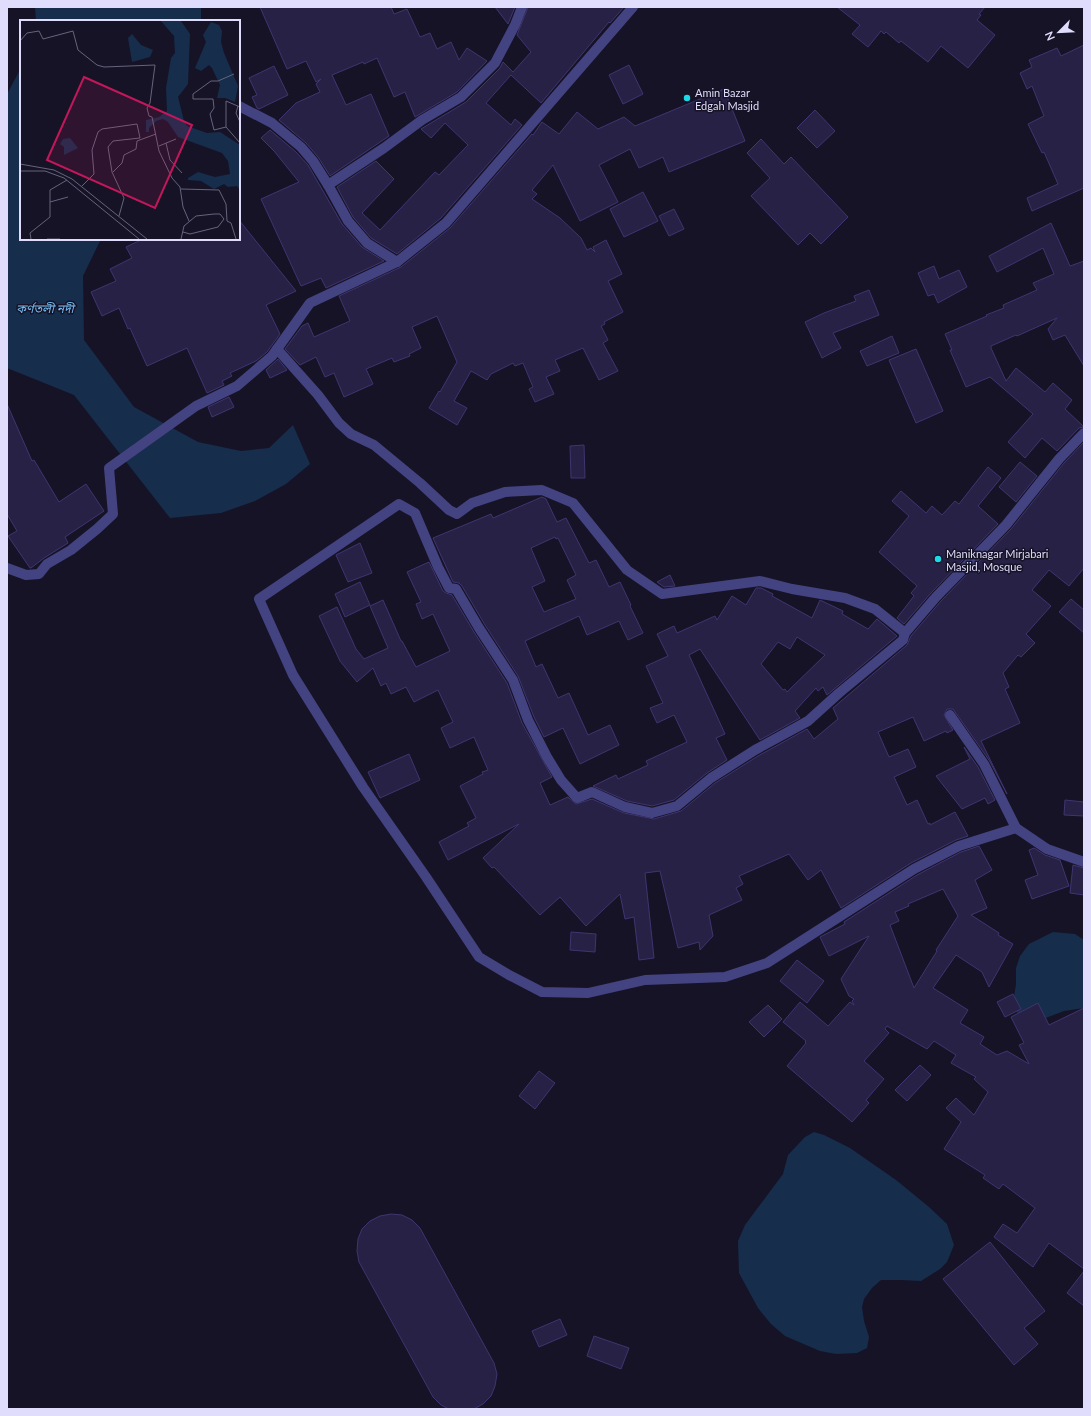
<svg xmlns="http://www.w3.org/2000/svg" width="1091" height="1416" font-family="Lato,'Noto Sans Bengali',sans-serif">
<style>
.water{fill:#172d4c}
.building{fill:#272146;stroke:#3f3570;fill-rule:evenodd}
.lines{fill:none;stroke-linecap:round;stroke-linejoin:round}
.street{stroke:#444381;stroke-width:10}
.poi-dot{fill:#1dd8e7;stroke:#161327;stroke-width:1.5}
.labels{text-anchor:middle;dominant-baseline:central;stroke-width:3;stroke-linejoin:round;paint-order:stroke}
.poi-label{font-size:11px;fill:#dfddfb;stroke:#161327;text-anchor:start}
.water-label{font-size:12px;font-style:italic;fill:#76bbf0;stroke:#161327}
.inset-road{fill:none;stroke:#66647c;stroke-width:1}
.view{fill:#c2185b;fill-opacity:0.15;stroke:#c2185b;stroke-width:2}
.inset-edge{fill:none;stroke:#dfddfb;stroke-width:2}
</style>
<rect width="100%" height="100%" fill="#161327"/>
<g class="water">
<polygon points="35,7 201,7 201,21 36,21"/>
<polygon points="21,68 21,239 101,239 83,276 84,340 134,407 198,442 241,451 269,448 293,425 310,464 286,484 255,501 221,513 170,518 74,395 7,368 7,94"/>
<polygon points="1053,932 1075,934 1084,940 1084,1008 1064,1011 1043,1019 1019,1016 1013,1003 1016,984 1016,968 1020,956 1029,944"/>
<polygon points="814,1132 824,1135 850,1148 896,1180 929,1207 947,1224 954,1245 947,1262 940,1269 921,1281 901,1280 881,1280 872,1288 864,1299 862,1307 864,1321 869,1337 867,1348 857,1353 836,1354 820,1351 785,1336 771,1324 758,1308 739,1273 738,1241 745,1225 783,1174 788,1155 805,1137"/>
</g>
<g class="building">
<polygon points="260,7 391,7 394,14 407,9 420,37 430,33 437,49 451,42 459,60 467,48 487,61 457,92 415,117 405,92 394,97 377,58 364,64 363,62 332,75 346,105 371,94 389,136 330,176 318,157 306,143 279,120 296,103 320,92 316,84 321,79 316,82 306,61 287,69"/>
<polygon points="495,7 515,7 508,24"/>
<polygon points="528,7 624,7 610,23 609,22 541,103 511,75 486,103 511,125 515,119 522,125 441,218 397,254 371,238 353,217 337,187 376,161 394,179 362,213 380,230 435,172 439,175 468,145 445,123 431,138 421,129 466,102 500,68 503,62 513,72 531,52 517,35"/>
<polygon points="837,7 985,7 979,14 981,15 977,20 995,35 968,68 941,46 928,62 901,41 899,43 886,32 884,34 881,31 868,47 852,34 860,25"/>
<polygon points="1084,45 1084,188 1032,211 1027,198 1058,184 1044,152 1042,153 1028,124 1044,116 1032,86 1027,89 1020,73 1032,67 1029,60 1057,48 1061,56"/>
<polygon points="629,65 643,94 623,104 609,75"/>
<polygon points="274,66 288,95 259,109 257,108 252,97 257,95 249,78"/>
<polygon points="724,89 745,141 669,172 663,157 639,168 630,149 599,165 618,202 580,221 553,165 532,190 537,194 532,199 560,218 581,238 587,250 591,248 595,252 593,247 606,240 622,274 608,281 623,312 604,322 605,324 601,326 608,340 603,343 618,371 599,380 583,348 555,360 560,371 546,377 554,394 535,402 529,389 533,387 523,363 515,366 513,363 491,374 487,380 471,371 454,401 467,408 457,425 429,408 439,391 440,392 457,362 437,316 412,327 421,348 409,354 410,356 394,362 392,358 366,369 373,384 344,397 334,373 325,377 316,357 300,365 285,349 302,326 308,323 314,337 350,321 339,296 401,267 450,228 532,134 533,135 542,122 559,134 577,112 598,129 624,117 635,126"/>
<polygon points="815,110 835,131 817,148 797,128"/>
<polygon points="270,130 296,152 308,165 342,224 362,247 384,261 326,288 321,278 301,286 261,199 299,182 274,151 261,138"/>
<polygon points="761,139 784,164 791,157 848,217 821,244 810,233 798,245 751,196 770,178 747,153"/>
<polygon points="643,192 658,221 624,237 610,209"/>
<polygon points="674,209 684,229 669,236 659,216"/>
<polygon points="239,220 296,291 266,305 280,334 267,352 256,361 230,373 232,376 222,381 224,385 207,393 187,348 147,366 130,328 128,329 119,308 102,316 91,292 116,281 110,269 132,258 126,247 143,239 239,239"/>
<polygon points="1051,223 1070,266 1084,261 1084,366 1065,335 1053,340 1048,329 1057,318 1017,336 1016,335 991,346 991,348 1006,381 1016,368 1045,392 1053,383 1072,400 1065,409 1084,427 1079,428 1057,451 1042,438 1025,458 1008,442 1033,414 990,377 966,387 950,350 952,350 945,334 987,316 986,315 1004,308 1003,305 1037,290 1033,283 1054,274 1043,248 997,272 989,256"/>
<polygon points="934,266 939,279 959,270 967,287 938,303 934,294 928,296 918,273"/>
<polygon points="869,290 879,315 833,333 841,348 822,358 805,322 824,313 856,301 854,296"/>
<polygon points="892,336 899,353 867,366 860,351"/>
<polygon points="916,349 943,411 916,423 889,360"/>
<polygon points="278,359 287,370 270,378 266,370"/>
<polygon points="229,397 234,407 212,417 208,407"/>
<polygon points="7,404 32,461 34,460 59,502 86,484 104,511 65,537 68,543 44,558 31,568 30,568 8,536 17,531 7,514"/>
<polygon points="1084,442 1084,568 1069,586 1049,570 1032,590 1051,606 1026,634 1035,643 1021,657 1018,655 1003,673 1009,687 1005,689 1020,723 981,741 1007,794 989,760 953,709 947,709 944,715 953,730 947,733 946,731 924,741 913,717 878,732 889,757 908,749 916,767 894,777 907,805 917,800 928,824 930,823 930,825 955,812 968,836 956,840 911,863 841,908 821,870 808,880 789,854 739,876 743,884 736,888 742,900 709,915 713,936 700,950 699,942 678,948 660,871 645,873 654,958 639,960 634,917 625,919 620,894 586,926 560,897 540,915 494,867 492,868 483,858 519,824 448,860 439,842 469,826 467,823 476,818 460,786 483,774 482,772 488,770 474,737 450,748 441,728 453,722 438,690 414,702 406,687 391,694 386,683 381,686 373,668 357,682 340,661 319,616 337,607 356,649 364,659 388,648 370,606 383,600 401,641 402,641 416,667 450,651 433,614 422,619 416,604 421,602 407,572 429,562 443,591 446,593 452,595 474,632 507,683 522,723 552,777 540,783 550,805 568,797 576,804 592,799 624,813 654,819 681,811 715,783 758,756 807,729 814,739 838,719 833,708 907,645 911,636 941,601 1011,529 1064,463"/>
<polygon points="584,445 585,478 571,478 570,446"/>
<polygon points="1020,462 1037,476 1016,502 999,487"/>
<polygon points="988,467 1001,478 978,506 998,524 931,593 904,624 897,618 914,596 911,593 917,586 879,552 909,516 892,501 901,491 926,513 932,506 942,515 955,501 959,504"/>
<path d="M542,497L546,499L557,522L566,518L589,563L596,560L609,587L620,582L631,605L630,606L643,633L628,640L619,621L587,635L579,616L525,641L536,667L542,664L558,698L569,693L588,735L610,725L619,745L580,764L563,728L544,737L534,717L518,676L485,625L462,586L459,583L453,582L433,538L491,514L493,518ZM555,537L556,539L558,538L576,575L567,580L576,599L544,612L532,587L545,581L531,548Z"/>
<polygon points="360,543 372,573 348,582 336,555"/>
<polygon points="670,575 675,586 664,587 657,582"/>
<polygon points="360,582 370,605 345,617 335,594"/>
<path d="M756,588H761L773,594L772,596L812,618L820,600L822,601L843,611L842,614L868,629L877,619L897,636L827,695L823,687L818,691L816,688L795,711L800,718L760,740L700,649L689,655L725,734L716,738L727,760L707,773L674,800L652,806L627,801L593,786L616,775L618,779L648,765L646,761L687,742L674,715L657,723L650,708L663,703L646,666L668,656L657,634L674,626L677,633L715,616L717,620L732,596L746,605ZM797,637L825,655L787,692L785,689L783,690L761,664L778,642L790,649Z"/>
<polygon points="1071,599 1084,610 1084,633 1059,612"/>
<polygon points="964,747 978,767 995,800 988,804 985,798 962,809 936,776 970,759"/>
<polygon points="409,754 420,780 380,798 368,772"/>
<polygon points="1065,800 1084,802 1084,816 1064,815"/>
<path d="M979,846L992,870L975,880L987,908L971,915L999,933L998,935L1013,944L989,987L982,972L956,955L933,988L968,1010L960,1023L984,1037L980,1044L997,1055L1007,1051L1029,1064L1019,1045L1024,1043L1011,1017L1038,1003L1049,1025L1084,1008V1269L1049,1243L1033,1267L994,1237L1003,1224L1017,1233L1035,1208L1003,1184L999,1189L983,1178L985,1175L944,1149L961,1122L946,1108L956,1098L974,1115L988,1092L974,1079L976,1077L951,1063L956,1055L934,1041L927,1049L887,1026L885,1029L889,1033L864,1061L884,1079L866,1100L869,1103L852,1122L787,1066L806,1043L805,1042L806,1041L783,1022L800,1002L828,1026L850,1002L854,1005L852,1001L854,999L849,996L841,979L869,936L829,956L820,937L845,924L844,922L917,875L961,852ZM943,889L958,916L936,950L937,951L914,988L890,925L899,921L895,912L909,906L908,904Z"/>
<polygon points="1034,848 1045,855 1060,860 1069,886 1032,899 1025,880 1038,875 1029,850"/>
<polygon points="1073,865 1084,868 1084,895 1070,893"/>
<polygon points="571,932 596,934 595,952 570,950"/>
<polygon points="797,960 824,981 807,1003 780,981"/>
<polygon points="1013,994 1021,1009 1005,1017 997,1002"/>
<polygon points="768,1005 782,1019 764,1037 749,1022"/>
<polygon points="920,1065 931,1075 907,1101 895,1090"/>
<polygon points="539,1071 555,1083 535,1109 519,1096"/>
<polygon points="391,1214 402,1215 412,1220 420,1228 494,1363 497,1374 495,1386 491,1396 483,1404 474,1409 449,1409 441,1405 433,1397 359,1262 357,1251 358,1239 362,1229 370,1221 380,1216"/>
<polygon points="990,1242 1045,1311 1024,1328 1038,1344 1014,1365 943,1279"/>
<polygon points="1084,1271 1084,1306 1067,1293"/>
<polygon points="560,1319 567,1335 539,1347 532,1331"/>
<polygon points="594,1336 629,1348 621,1369 587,1356"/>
</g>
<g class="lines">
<g class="street">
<polyline points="239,106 272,123 301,147 313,161 328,185 348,221 367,243 397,262"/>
<polyline points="328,185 384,148 422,120 461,97 495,63 515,25 522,7"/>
<polyline points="277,349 318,395 339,423 351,434 374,445 420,483 449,510 457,514 472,503 505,492 542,490 573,503 627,570 662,594 760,581 792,589 845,598 875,609 905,633"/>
<polyline points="1084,433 1059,459 1006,525 936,597 905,633 903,640 839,693 808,721 755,750 711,778 677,806 652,813 625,807 592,792 577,798 561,780 547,757 528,720 513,680 479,628 456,589 449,588 438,567 415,513 399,504 259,599 293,675 363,787 426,877 479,957 509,975 542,992 588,993 645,980 725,977 767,963 914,869 959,846 1016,828 1047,849 1084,862"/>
<polyline points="7,568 26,575 39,574 47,564 71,550 97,529 113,514 109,468 196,406 237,386 272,356 310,303 397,262 446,223 633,7"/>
<polyline points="950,715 984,764 1016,828"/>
</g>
</g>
<g class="poi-dot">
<circle cx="687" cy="98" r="4"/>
<circle cx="938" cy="559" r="4"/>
</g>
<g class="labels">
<g class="poi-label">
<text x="695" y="92">Amin Bazar<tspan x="695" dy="13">Edgah Masjid</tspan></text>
<text x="946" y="553">Maniknagar Mirjabari<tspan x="946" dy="13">Masjid, Mosque</tspan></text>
</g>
<g class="water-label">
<text x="45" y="308">কর্ণতলী নদী</text>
</g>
</g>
<g transform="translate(20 20)">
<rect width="220" height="220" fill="#161327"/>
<path d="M141,1H161L170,14L168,64L158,77L164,101L167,106L187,113L200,112L220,125V170L217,166L208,167L204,164L194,169L181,161L168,160V158L178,152L195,157L210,154L208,141L202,133L158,117L148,102L143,99L136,101L129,108V112H126V100L139,97L147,91L146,68L151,38L155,33L154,16ZM191,2L199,5L202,11L201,22L204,33L218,66L215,82L205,78H197L200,65L192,48L189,45L181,51L175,48L186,22L183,15ZM112,14L121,25L133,30L130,37L112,42L108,18ZM50,118L58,128L44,135V127L40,124L43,119Z" fill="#172d4c"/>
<path class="inset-road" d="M0,21L7,13L19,11L23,19L53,11L58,30L77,45L84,47L135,45L130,83L127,88L129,96L132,97L139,131L152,158L160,167L163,187L169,201M214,54L198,61H191L173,74V79H193L194,88L190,94L194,110L206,107V81L220,87M218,86L216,93L220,102M206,107L220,123M146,123L150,140L162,153M139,126L156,119M0,144L34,150L52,159L127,219M0,151H25L44,158L119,219M93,152L102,143L104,135L116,129L117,121L136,114M62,166L74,154L72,130L78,112L82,109L117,104L120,118L93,121L88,127L92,152L104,178L99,196M161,169L199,170L206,184L207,201L211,203L216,219M30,182L48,177M11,219L10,213L30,197V170L47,160M27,219H40M161,219L164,206L176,196L194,194H200L204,199L198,207L170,214L163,212"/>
<path class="view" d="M64,57L172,105L135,188L27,140Z"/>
<rect width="220" height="220" class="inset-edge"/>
</g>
<rect width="1091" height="1416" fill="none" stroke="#dfddfb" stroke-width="16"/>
<g transform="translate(1059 32) rotate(246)" stroke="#161327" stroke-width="3" paint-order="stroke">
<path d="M0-3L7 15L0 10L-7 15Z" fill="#dfddfb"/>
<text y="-6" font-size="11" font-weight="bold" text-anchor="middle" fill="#dfddfb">N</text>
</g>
</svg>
